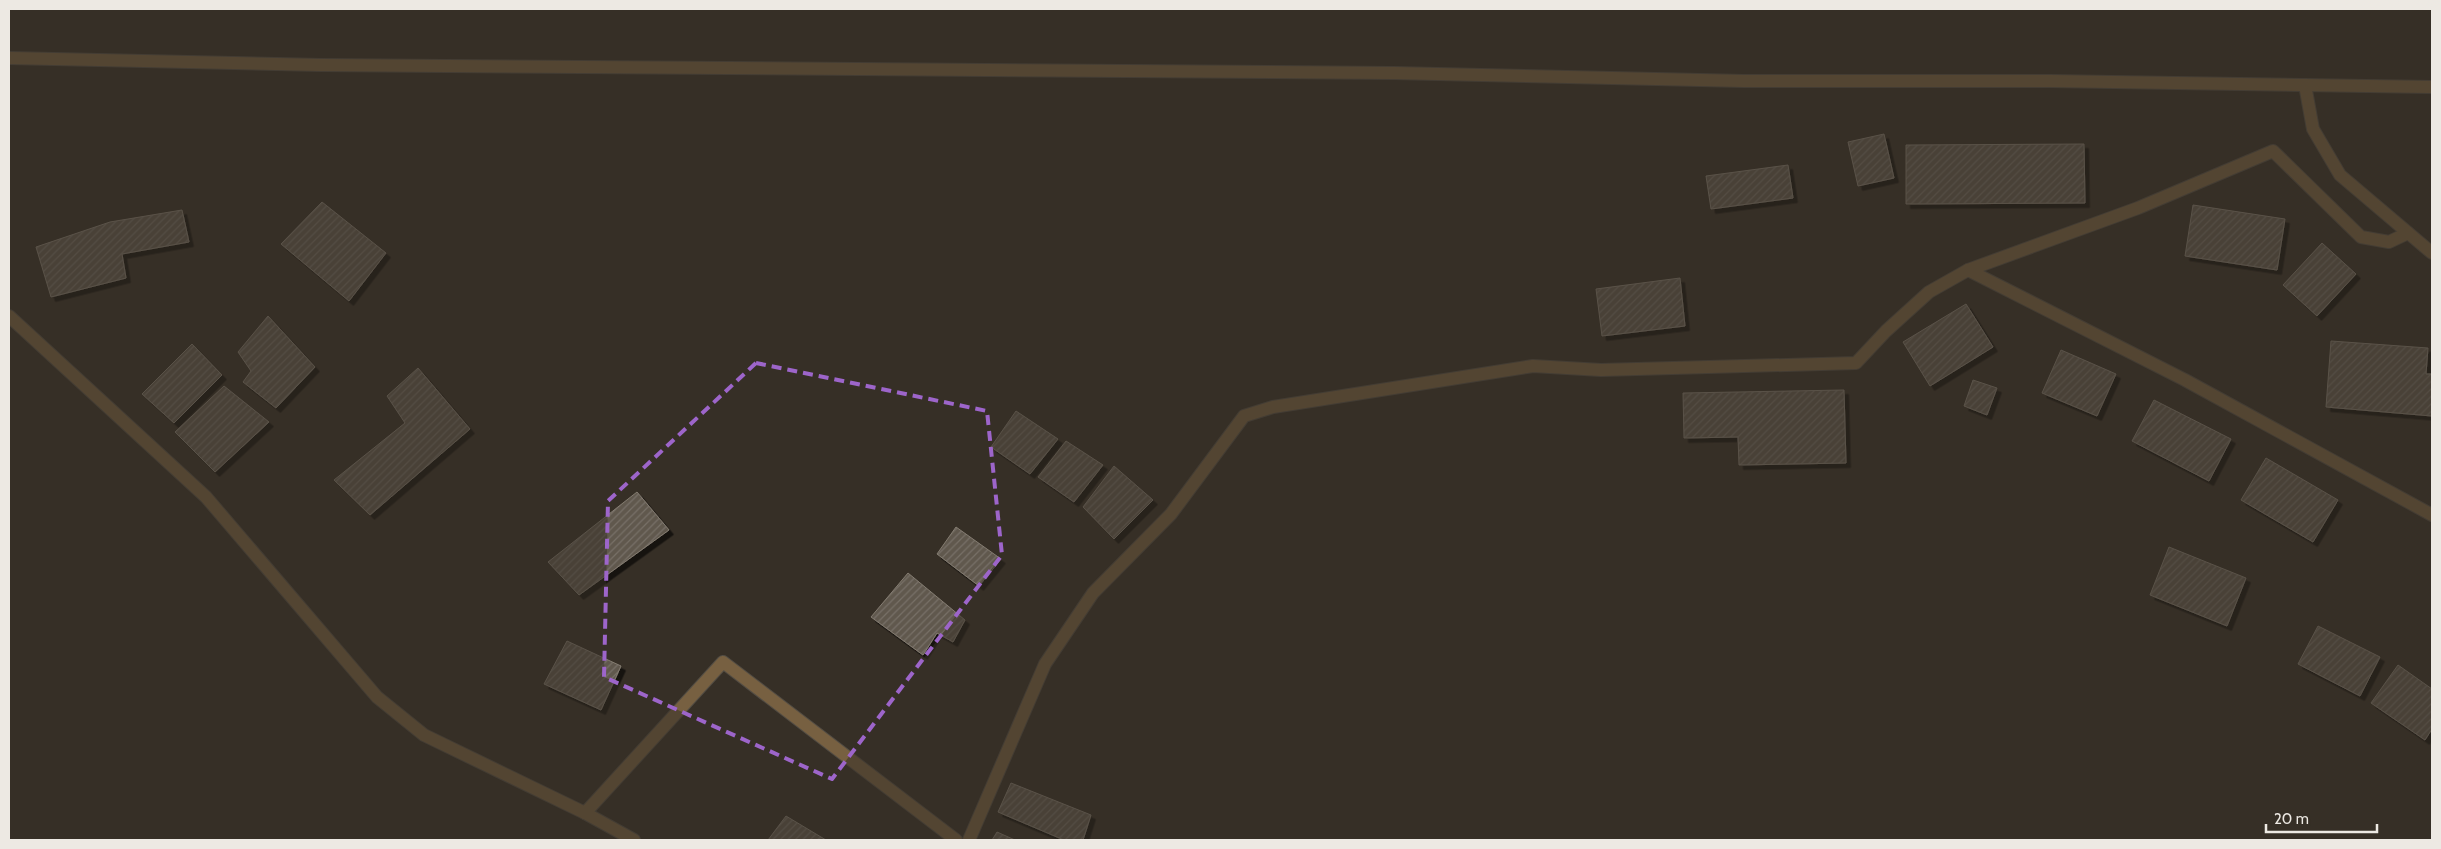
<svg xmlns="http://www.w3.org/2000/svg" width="2441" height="849" font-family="Cabin,sans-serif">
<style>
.building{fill:url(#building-hatch);stroke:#847c71;filter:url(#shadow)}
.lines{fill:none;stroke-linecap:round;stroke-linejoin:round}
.street-casing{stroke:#534d44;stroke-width:14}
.street{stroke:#776041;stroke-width:12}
.marked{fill:none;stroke:#9d65ca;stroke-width:4;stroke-dasharray:10 6;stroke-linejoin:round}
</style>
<defs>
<pattern id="building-hatch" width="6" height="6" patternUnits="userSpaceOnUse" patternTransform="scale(1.25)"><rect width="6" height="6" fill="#60584e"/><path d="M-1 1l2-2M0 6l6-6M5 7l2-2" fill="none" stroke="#777067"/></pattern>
<filter id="shadow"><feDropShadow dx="4.5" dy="4.5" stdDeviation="0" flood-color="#0009"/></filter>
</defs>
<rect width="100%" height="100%" fill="#362f26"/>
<g class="building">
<polygon points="1884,134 1894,178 1858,186 1848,142"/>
<polygon points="2084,144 2085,203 1906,204 1906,145"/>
<polygon points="1788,165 1793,198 1711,209 1706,176"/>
<polygon points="322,202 386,253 349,301 281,244"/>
<polygon points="2193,205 2285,219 2277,270 2185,256"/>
<polygon points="182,210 189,242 122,254 126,278 51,297 36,247 110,222"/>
<polygon points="2322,243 2356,274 2317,316 2283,285"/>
<polygon points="1680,278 1685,326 1602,336 1596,289"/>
<polygon points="1966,304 1993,347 1930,386 1903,342"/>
<polygon points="268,316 315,367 276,408 243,382 251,371 238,352"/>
<polygon points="2331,341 2428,348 2426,374 2432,374 2432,416 2326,407"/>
<polygon points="192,344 222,375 174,423 142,394"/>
<polygon points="2061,350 2116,374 2097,416 2042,393"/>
<polygon points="418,368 470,429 370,515 334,480 405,423 387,396"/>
<polygon points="1973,380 1997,388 1987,415 1964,406"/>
<polygon points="224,386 269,422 215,472 175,432"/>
<polygon points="1844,390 1846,463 1739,465 1738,437 1684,438 1683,393"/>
<polygon points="2154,400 2231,439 2209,481 2132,441"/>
<polygon points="1016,411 1058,439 1030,474 991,447"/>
<polygon points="1066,441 1103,465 1074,502 1038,477"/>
<polygon points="2266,458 2338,500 2313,542 2241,500"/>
<polygon points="1114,466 1153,500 1114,539 1083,507"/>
<polygon points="637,492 669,530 579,595 548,562"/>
<polygon points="956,527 1001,559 979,586 937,554"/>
<polygon points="2169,547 2246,578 2227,626 2150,595"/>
<polygon points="908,573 965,620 953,642 937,633 923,655 871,617"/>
<polygon points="2318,626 2380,657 2360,696 2298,664"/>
<polygon points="567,641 621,666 601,710 544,684"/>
<polygon points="2398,665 2432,689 2432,729 2425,740 2371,703"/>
<polygon points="1011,783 1091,815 1083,840 1064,840 998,812"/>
<polygon points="786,816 826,840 768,840"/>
<polygon points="997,832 1015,840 992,840"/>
</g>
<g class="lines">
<g class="street-casing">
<g id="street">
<polyline points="9,58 321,65 1394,73 1744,81 2050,81 2432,87"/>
<polyline points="2305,85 2313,129 2340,175 2432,253"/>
<polyline points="1968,270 2138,208 2273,151 2361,237 2389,242 2408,233"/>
<polyline points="9,316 206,497 377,697 424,735 585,813 634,840"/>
<polyline points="585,813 723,662 956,840"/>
<polyline points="969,840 1045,664 1093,593 1171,514 1244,416 1273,407 1533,366 1601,370 1856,363 1886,331 1929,292 1968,270 2185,380 2432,515"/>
</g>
</g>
<use href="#street" class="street"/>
</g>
<path d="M0 0H2441V849H0ZM756,363L987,411L1002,555L832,779L604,677L608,501Z" fill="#362f26" fill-opacity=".55" fill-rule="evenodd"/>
<path class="marked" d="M756,363L987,411L1002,555L832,779L604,677L608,501Z"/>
<rect width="2441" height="849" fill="none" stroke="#ede9e3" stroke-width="20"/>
<path d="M2266 824v8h111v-8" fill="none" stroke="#ede9e3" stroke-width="2.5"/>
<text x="2274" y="824" font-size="15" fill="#ede9e3" stroke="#362f26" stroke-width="4" paint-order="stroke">20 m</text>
</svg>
